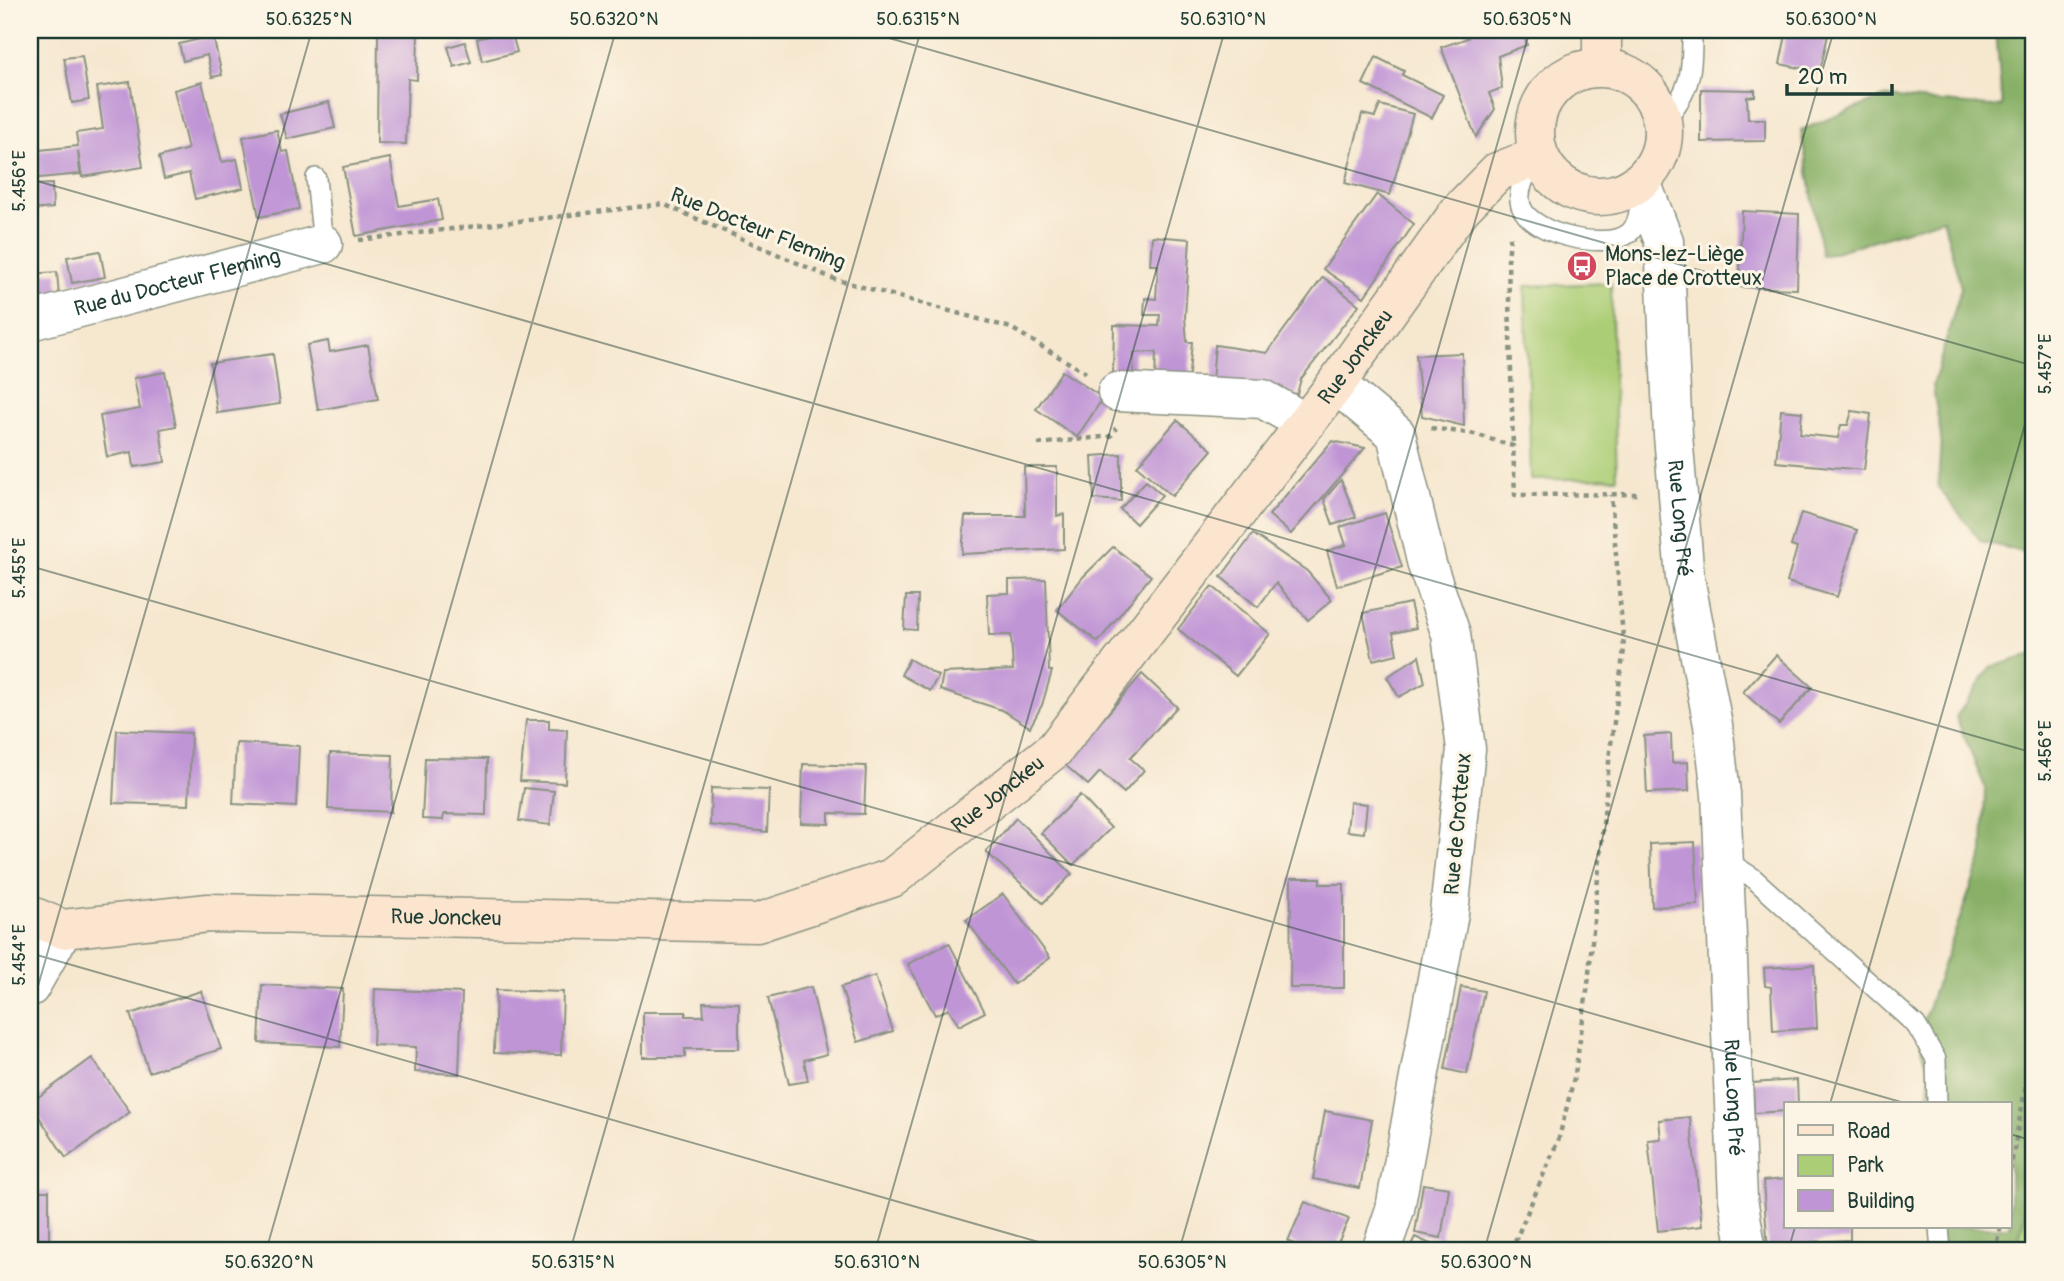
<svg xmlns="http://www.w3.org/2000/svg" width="2064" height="1281" font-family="Pangolin,sans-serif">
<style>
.green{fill:#abcd75;stroke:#658554;stroke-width:2}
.forest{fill:#88b066;stroke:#54764d;stroke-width:2}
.building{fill:#c095d6}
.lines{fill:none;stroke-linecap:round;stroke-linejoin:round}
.lane-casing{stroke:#8a9282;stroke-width:22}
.street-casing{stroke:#8a9282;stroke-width:41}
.secondary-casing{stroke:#8a9282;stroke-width:41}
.path{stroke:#8a9282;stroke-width:4.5;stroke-dasharray:5 5;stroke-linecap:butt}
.lane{stroke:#fff;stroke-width:19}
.street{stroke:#fff;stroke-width:38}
.secondary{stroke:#fbe5cf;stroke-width:38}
.ticks{fill:none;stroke:#1f3d34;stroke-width:2;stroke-opacity:0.45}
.labels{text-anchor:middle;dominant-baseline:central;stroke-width:6;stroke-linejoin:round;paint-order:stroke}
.street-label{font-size:21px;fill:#1f3d34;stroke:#fcf5e5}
.poi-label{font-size:21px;fill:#1f3d34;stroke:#fcf5e5;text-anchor:start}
.neatline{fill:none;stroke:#1f3d34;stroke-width:2.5}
.ticks-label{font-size:18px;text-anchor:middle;fill:#1f3d34}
</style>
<rect width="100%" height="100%" fill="#fcf5e5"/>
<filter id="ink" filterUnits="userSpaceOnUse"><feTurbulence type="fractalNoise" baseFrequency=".0143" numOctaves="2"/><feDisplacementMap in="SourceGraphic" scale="14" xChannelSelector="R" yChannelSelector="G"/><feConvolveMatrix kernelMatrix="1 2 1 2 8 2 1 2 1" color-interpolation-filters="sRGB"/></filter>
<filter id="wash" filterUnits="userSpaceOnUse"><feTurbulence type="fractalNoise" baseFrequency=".00686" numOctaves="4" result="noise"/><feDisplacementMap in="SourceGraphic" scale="28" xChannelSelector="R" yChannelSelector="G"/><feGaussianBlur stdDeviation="1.57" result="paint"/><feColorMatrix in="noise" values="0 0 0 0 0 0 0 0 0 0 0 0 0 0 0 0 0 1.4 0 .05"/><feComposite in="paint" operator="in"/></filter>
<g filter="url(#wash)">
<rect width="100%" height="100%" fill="#f6e7cf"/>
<g class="green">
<polygon points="1611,283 1617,478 1531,480 1525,286"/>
<polygon points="2034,1169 2034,1251 2014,1251"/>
</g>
<g class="forest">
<polygon points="1996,30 2034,30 2034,555 1981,541 1938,487 1941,438 1933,386 1961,288 1943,219 1822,256 1801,130 1884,97 2002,107"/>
<polygon points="2034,654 2034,1175 2016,1251 1930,1251 1928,1227 2010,1227 2010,1104 1928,1104 1930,1075 1918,1036 1983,853 1985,787 1956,717 1991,667"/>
</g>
<g id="blocks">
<g class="building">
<polygon points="378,30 418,30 417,80 408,79 406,144 377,143"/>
<polygon points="511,30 517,52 482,61 477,39"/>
<polygon points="1465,30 1522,30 1527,45 1498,56 1502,88 1489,93 1495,109 1476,137 1441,47 1468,38"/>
<polygon points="1787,30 1829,30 1820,72 1780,64"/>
<polygon points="213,36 222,75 212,77 207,55 183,61 179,44"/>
<polygon points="465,42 471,62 454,67 448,47"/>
<polygon points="82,56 89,100 72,103 64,58"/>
<polygon points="1376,57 1404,71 1402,75 1443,95 1432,118 1363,84"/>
<polygon points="130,82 143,167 82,177 78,151 80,174 30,179 30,151 78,146 76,133 103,129 97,87"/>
<polygon points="202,82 222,162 237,159 243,188 195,199 189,173 164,179 159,157 188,149 174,90"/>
<polygon points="1701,89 1755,90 1755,96 1747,97 1748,119 1765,119 1765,141 1701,142"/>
<polygon points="329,102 335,128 287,139 280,114"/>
<polygon points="1380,105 1413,114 1390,195 1345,183 1362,114 1375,117"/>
<polygon points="277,130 282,152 288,151 299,209 259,217 243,137"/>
<polygon points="390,158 399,206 438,199 442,220 356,236 343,167"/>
<polygon points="52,184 53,208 30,210 30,185"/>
<polygon points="1377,194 1414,224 1364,297 1323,269"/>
<polygon points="1742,211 1799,214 1797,289 1739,287"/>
<polygon points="1152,236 1190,239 1185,317 1187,342 1192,342 1188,383 1155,381 1156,352 1134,353 1133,375 1113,375 1114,325 1159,326 1160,315 1144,315 1145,298 1156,299 1158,265 1150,265"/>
<polygon points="100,251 105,277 72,283 67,257"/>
<polygon points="57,272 59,297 30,299 30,274"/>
<polygon points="1323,277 1359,305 1301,379 1297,394 1212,381 1215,345 1267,353"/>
<polygon points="328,341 330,352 368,345 378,399 318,410 307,345"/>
<polygon points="1462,353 1464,426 1422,416 1416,355"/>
<polygon points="273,354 280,404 217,413 210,363"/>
<polygon points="1062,371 1103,398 1077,437 1036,409"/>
<polygon points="165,372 176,426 160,429 165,462 134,467 132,452 107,457 100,416 140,409 134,378"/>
<polygon points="1781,410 1802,412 1800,434 1838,438 1841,425 1848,425 1852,411 1871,414 1864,470 1776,462"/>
<polygon points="1177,420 1212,450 1172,496 1137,466"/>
<polygon points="1332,441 1365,448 1291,534 1269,515"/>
<polygon points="1121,454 1121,501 1094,499 1092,456"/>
<polygon points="1024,467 1057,467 1057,516 1064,514 1064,549 962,554 965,516 1025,516"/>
<polygon points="1341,480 1356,517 1333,525 1324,499"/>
<polygon points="1146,481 1162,495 1136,524 1120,509"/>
<polygon points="1385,513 1402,567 1337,586 1327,551 1346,545 1340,527"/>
<polygon points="1801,513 1857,530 1837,597 1787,582 1797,548 1791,546"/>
<polygon points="1253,534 1307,571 1332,600 1308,620 1276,583 1258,607 1221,577"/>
<polygon points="1113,547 1151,576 1098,642 1057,610 1083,577"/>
<polygon points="1046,579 1049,671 1052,671 1042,705 1030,727 1002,710 940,690 943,673 1013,670 1011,635 989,635 987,594 1009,593 1009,580"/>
<polygon points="1212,586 1270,634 1236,676 1178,629"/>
<polygon points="906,596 918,596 917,630 904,629"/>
<polygon points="1410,603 1416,628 1393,633 1397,654 1373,660 1363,613"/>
<polygon points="1776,655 1812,687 1779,724 1743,692"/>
<polygon points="1419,656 1425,683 1399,697 1387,677"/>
<polygon points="909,659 938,676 930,691 901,675"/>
<polygon points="1142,674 1177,707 1130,758 1144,770 1124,793 1100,772 1088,785 1064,764"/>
<polygon points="526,720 549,720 549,729 567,730 565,783 520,781"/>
<polygon points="117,730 191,733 189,805 113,803"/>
<polygon points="1671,734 1672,763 1688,762 1689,791 1647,793 1644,736"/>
<polygon points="236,743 299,746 296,807 233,804"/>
<polygon points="330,753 393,755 391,812 328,809"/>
<polygon points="425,758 487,759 486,815 444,814 443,820 422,819"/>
<polygon points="803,764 866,766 864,814 829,813 829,824 801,823"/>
<polygon points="524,788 554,791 550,825 519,821"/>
<polygon points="711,788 769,790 767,832 710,825"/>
<polygon points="1080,795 1111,828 1073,865 1041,833"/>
<polygon points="1350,802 1367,804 1364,833 1347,831"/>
<polygon points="1016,818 1072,874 1043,903 986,852"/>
<polygon points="1695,842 1698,905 1652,907 1650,844"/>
<polygon points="1291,878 1320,878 1320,884 1344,884 1344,988 1290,988"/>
<polygon points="1003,894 1050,958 1014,984 966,920"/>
<polygon points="949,943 985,1012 959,1026 949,1009 935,1015 908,964"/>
<polygon points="1814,965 1817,1028 1773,1031 1771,987 1765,986 1764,968"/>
<polygon points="875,976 893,1031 858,1042 841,987"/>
<polygon points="262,985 343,989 340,1047 259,1043"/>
<polygon points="811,987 827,1054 804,1060 808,1081 789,1084 768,998"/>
<polygon points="1461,987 1484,991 1467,1074 1445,1069"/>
<polygon points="375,989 462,993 459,1074 415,1072 416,1047 373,1045"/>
<polygon points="496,990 563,992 561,1055 494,1053"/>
<polygon points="201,991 221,1049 149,1072 130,1014"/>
<polygon points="703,1002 739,1003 739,1049 685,1049 685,1057 643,1057 643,1012 686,1012 686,1016 704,1016"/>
<polygon points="92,1058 130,1112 66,1158 30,1103"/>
<polygon points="1797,1080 1798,1104 1786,1104 1786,1111 1754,1113 1753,1083"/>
<polygon points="1325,1111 1372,1120 1360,1188 1313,1179"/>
<polygon points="1690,1117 1702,1226 1658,1231 1648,1140 1661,1139 1659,1120"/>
<polygon points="1786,1179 1786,1227 1850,1227 1850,1240 1813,1242 1814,1251 1768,1251 1763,1181"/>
<polygon points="1423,1184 1449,1188 1441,1238 1415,1233"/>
<rect x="30" y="1191" width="19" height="60"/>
<polygon points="1305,1202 1349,1219 1335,1249 1340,1251 1300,1251 1302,1247 1288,1241"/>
<polygon points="1415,1237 1437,1247 1435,1251 1408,1251"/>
</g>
</g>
</g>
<g filter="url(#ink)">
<use href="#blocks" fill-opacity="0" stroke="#8a9282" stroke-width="2"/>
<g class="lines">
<g class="lane-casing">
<g id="lane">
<path d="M1663,121C1692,91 1692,71 1692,30"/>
<path d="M1535,160C1527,173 1516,190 1521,206C1531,235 1607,251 1629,233C1638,225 1640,209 1640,197"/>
<polyline points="316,178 323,244"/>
<polyline points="1722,858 1752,877 1916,1025 1936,1059 1937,1104"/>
<polyline points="1939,1227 1941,1251"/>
</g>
</g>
<g class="street-casing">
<g id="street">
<path id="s1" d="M1641,182L1664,241L1673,435L1685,578L1713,725L1721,794L1738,1199L1747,1251"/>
<path id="s2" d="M30,321L323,244"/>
<polyline points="1336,384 1396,434 1427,565 1451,634 1466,749 1449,913 1395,1209 1381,1251"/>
<polyline points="1117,392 1263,399 1306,423"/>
<polyline points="30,987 63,929"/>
</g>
</g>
<g class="secondary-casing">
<g id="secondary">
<polyline points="1602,30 1602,67"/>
<circle cx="1599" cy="132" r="64"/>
<path id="s3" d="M30,915L63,929L208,913L757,923L892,878L1055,749L1336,384L1460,210L1497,172L1538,156"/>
</g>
</g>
<g class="path">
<polyline points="1510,237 1508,261 1513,446"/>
<polyline points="359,240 663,204 834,279 1011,328 1086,373"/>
<polyline points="1431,428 1474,434 1513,446 1515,495 1641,494"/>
<polyline points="1038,444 1111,436 1116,428"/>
<polyline points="2010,1171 2034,1042"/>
<polyline points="1511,1251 1559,1138 1575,1074 1588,984 1610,751 1624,649 1611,495"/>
<polyline points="1995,1251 2000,1227"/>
</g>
<use href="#lane" class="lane"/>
<use href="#street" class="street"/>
<use href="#secondary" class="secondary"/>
</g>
</g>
<path class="ticks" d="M861,30L2034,366M30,179L2034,753M30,566L1908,1104M30,953L1070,1251M30,1014L312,30M1830,1104L2034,393M2010,1134L2034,1141M266,1251L616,30M570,1251L921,30M875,1251L1225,30M1179,1251L1530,30M1484,1251L1834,30M1788,1251L1795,1227"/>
<defs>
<g id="bus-disc" transform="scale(1.575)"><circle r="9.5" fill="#d1495b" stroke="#fcf5e5"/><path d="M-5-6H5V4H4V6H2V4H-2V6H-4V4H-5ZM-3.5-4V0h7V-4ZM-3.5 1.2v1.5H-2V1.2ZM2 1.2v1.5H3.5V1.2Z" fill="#fff"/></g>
</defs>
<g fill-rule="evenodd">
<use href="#bus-disc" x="1582" y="266"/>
</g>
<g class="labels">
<g class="street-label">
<text transform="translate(758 229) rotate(22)">Rue Docteur Fleming</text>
<text stroke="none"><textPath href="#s2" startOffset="152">Rue du Docteur Fleming</textPath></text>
<text stroke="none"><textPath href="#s3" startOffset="1575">Rue Jonckeu</textPath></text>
<text stroke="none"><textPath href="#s1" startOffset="341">Rue Long Pré</textPath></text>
<text stroke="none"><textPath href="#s3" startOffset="1008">Rue Jonckeu</textPath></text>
<text transform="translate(1458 824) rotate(-85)">Rue de Crotteux</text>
<text stroke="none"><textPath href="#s3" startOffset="420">Rue Jonckeu</textPath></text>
<text stroke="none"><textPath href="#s1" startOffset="924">Rue Long Pré</textPath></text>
</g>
<g class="poi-label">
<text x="1605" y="254">Mons-lez-Liège<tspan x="1605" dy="24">Place de Crotteux</tspan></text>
</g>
</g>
<rect width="2064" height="1281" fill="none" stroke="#fcf5e5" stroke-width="77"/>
<rect x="1784" y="1102" width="228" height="126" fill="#fcf5e5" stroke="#a4ab9e" stroke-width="2"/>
<rect x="1798" y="1125" width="35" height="10" fill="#fbe5cf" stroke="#a4ab9e" stroke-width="2"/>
<text x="1847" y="1138" font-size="21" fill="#1f3d34">Road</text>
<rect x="1798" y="1155" width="35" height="21" fill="#abcd75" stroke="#a4ab9e" stroke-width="2"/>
<text x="1847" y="1172" font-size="21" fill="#1f3d34">Park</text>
<rect x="1798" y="1190" width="35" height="21" fill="#c095d6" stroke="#a4ab9e" stroke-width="2"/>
<text x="1847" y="1208" font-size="21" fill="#1f3d34">Building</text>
<path d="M1787 84v10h105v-10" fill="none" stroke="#1f3d34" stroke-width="3.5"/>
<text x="1798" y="84" font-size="21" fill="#1f3d34" stroke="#fcf5e5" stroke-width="5" paint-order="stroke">20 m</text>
<rect x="38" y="38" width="1987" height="1204" class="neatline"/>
<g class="ticks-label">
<text x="309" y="25">50.6325°N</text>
<text x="614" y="25">50.6320°N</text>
<text x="918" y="25">50.6315°N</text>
<text x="1223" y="25">50.6310°N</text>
<text x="1527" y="25">50.6305°N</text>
<text x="1831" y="25">50.6300°N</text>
<text transform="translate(19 181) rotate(-90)" y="6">5.456°E</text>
<text transform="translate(2045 364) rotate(-90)" y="6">5.457°E</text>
<text transform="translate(19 568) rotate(-90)" y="6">5.455°E</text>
<text transform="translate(2045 751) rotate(-90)" y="6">5.456°E</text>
<text transform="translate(19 955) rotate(-90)" y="6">5.454°E</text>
<text x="269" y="1268">50.6320°N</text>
<text x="573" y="1268">50.6315°N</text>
<text x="877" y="1268">50.6310°N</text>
<text x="1182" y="1268">50.6305°N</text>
<text x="1486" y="1268">50.6300°N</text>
</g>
</svg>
